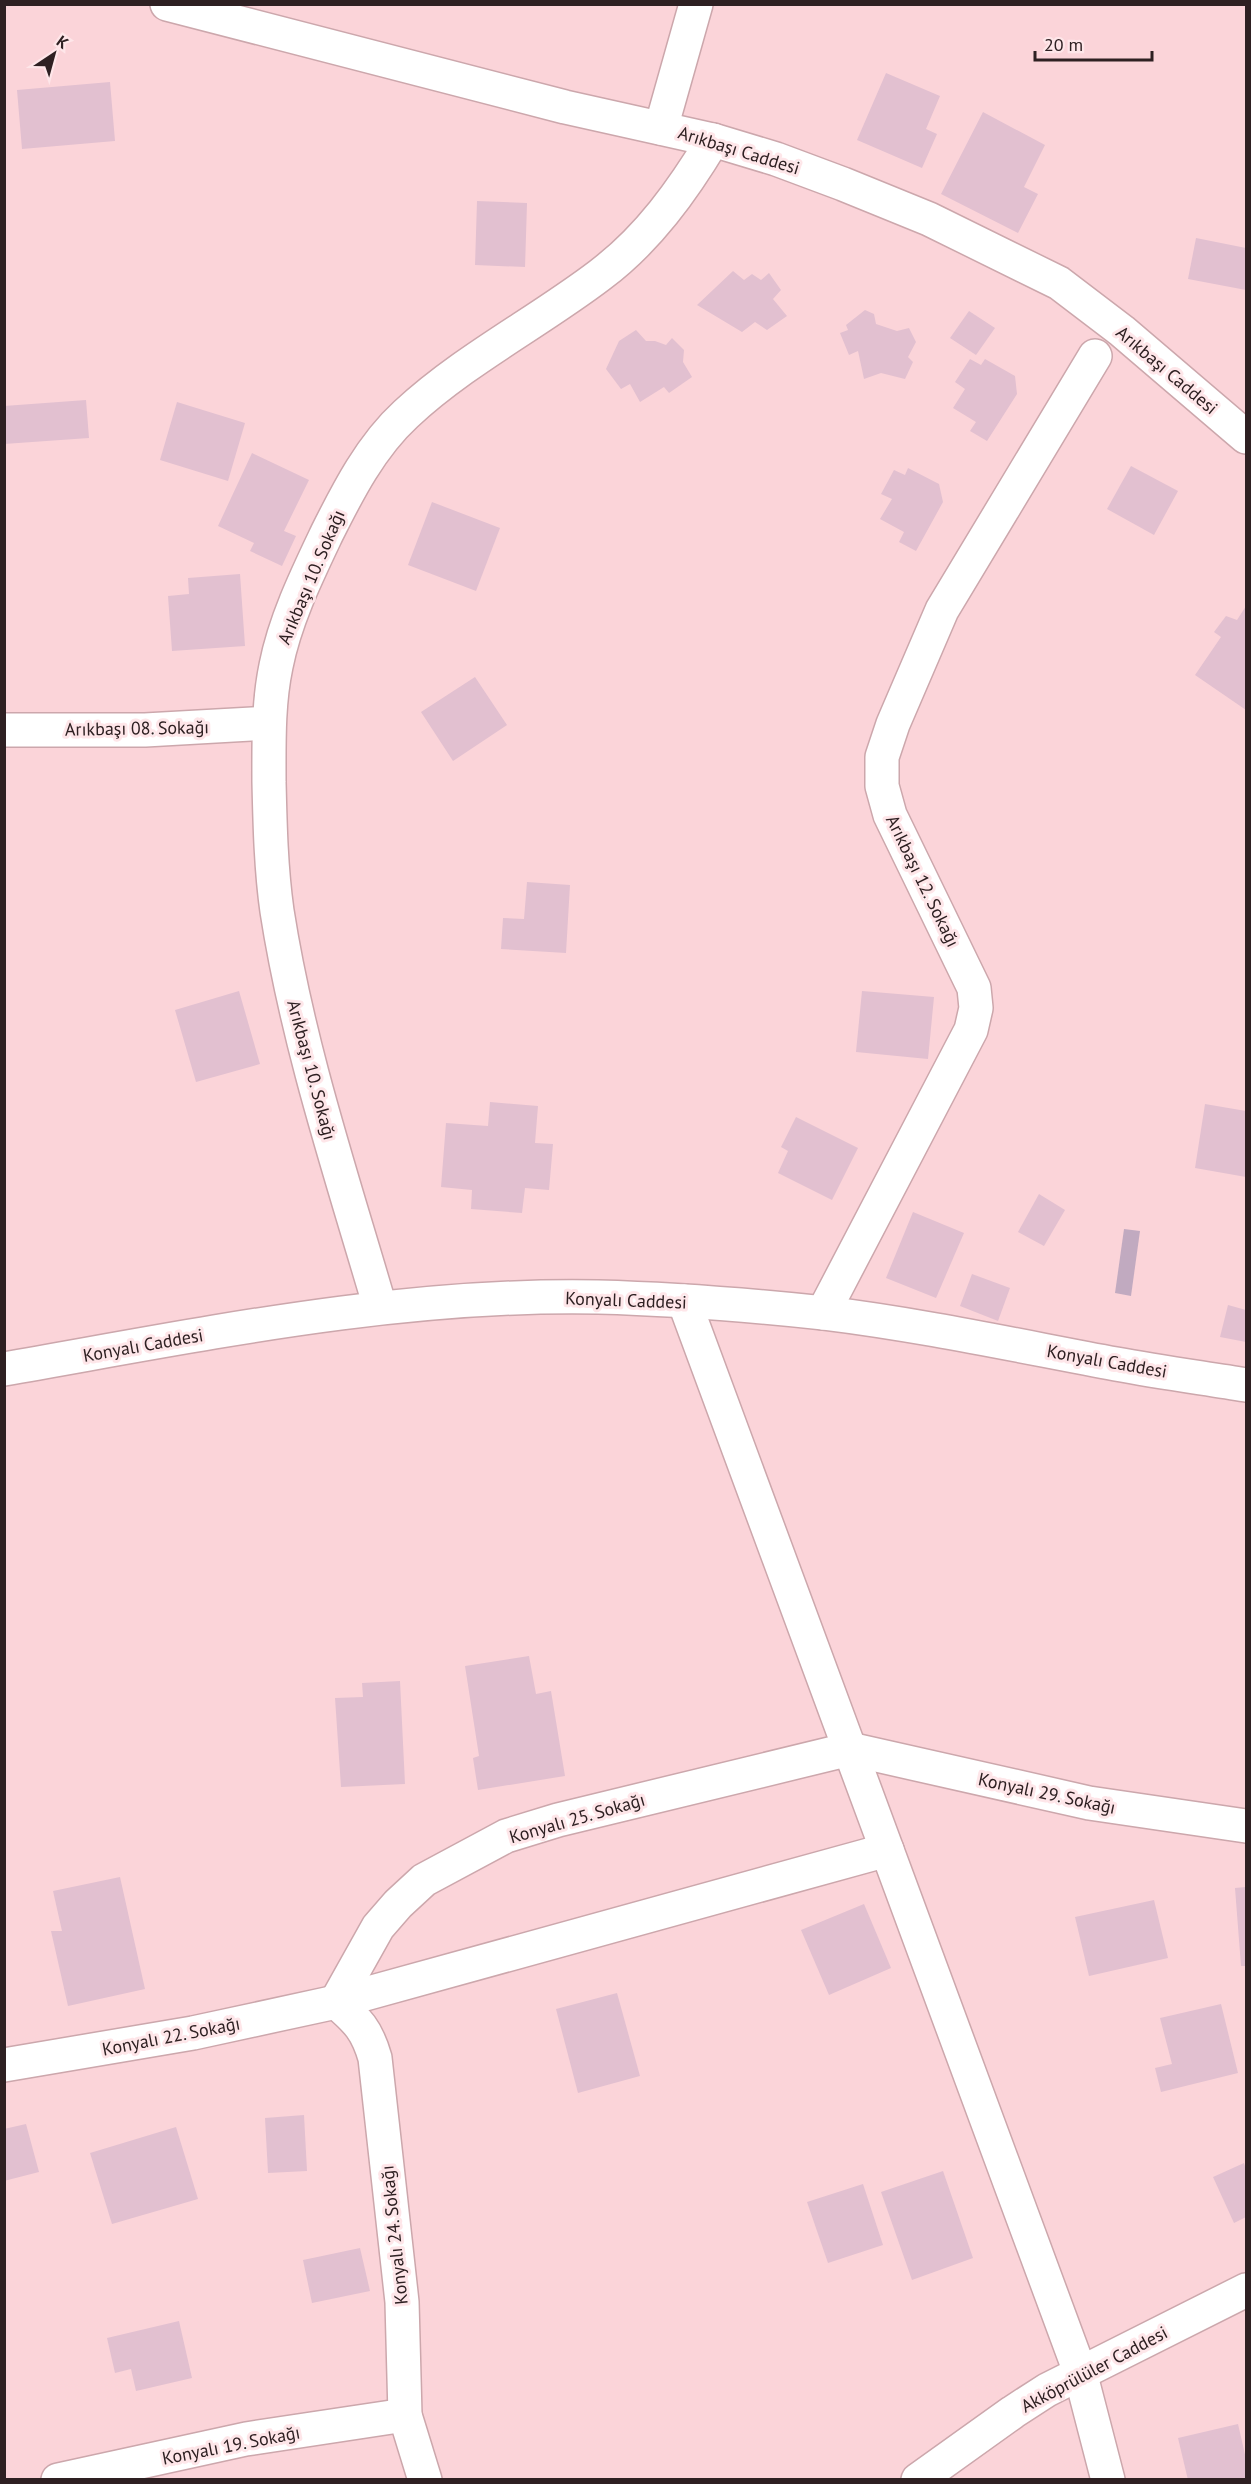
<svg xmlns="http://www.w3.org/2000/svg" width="1251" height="2484" font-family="'PT Sans',sans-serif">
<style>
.water{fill:#c1aac0}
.building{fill:#e2c0d0}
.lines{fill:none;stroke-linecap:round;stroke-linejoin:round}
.minor-casing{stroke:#cca7ac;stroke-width:36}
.tertiary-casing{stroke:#cca7ac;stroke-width:36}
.minor{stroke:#fff;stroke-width:33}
.tertiary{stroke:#fff;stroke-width:33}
.labels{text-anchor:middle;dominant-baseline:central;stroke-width:6;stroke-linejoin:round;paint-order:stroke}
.street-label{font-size:18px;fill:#2e2022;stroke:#fee6e9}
</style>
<rect width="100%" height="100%" fill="#fbd4d9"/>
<polygon class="water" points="1124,1229 1140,1231 1131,1296 1115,1293"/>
<g class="building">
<polygon points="886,73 940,96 926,129 937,134 922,168 857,140"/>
<polygon points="110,82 115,141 22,149 17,90"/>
<polygon points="983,112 1045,145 1024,187 1038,194 1018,233 941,194"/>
<polygon points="477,201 527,203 525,267 475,265"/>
<polygon points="1196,238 1246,248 1246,290 1188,279"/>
<polygon points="733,271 744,280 752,274 761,280 769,273 781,290 773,299 787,316 767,330 755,322 742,332 697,305"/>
<polygon points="865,310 874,314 876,324 897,331 909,328 916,342 908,357 913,362 905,379 881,373 864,379 858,351 849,355 840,333 848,330 846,325"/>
<polygon points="969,311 995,328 976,355 950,338"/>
<polygon points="636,330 646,341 655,341 666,345 672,338 684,350 683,362 692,377 669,393 664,387 640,402 630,384 621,389 606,369 619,341"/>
<polygon points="970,359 981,365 985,359 1015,376 1017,394 987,441 970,431 976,422 953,408 965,389 955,382"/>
<polygon points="86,400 89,438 4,444 4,406"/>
<polygon points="177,402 245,423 228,481 160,460"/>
<polygon points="252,453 309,480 284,531 296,536 282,566 250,551 254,543 218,526"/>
<polygon points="1131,466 1178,491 1154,535 1107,509"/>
<polygon points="908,468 939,484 943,502 916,551 899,542 904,532 880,519 892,499 881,494 894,470 905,475"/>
<polygon points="432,502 500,528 476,591 408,565"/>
<polygon points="240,574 245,646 172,651 168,596 189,594 188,578"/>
<polygon points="1246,606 1246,710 1195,675 1221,637 1214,632 1226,616 1237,620"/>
<polygon points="475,677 507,725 453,761 421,712"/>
<polygon points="527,882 570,885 566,953 501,949 503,918 524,919"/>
<polygon points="239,991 260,1064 196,1082 175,1010"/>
<polygon points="862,991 934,997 928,1059 856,1052"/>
<polygon points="490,1102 538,1106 535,1143 553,1144 549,1190 525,1188 522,1213 471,1209 472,1190 441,1187 446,1123 488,1126"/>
<polygon points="1205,1104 1246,1111 1246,1177 1195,1168"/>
<polygon points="796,1117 858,1148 832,1200 778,1173 788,1151 781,1147"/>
<polygon points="1039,1194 1065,1210 1044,1246 1018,1232"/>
<polygon points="913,1212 964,1233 936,1298 886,1278"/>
<polygon points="972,1274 1010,1288 998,1321 960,1306"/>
<polygon points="1228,1305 1246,1310 1246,1342 1220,1337"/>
<polygon points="529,1656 536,1694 551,1691 565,1776 478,1790 473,1758 479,1756 465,1666"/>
<polygon points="400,1681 405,1784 341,1787 335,1698 363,1697 362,1683"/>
<polygon points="120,1877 145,1989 68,2006 51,1931 62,1931 53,1891"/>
<polygon points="1246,1887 1246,1966 1241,1966 1235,1888"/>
<polygon points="1154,1900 1168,1958 1089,1976 1075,1917"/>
<polygon points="864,1904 891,1968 829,1995 801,1930"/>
<polygon points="617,1993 640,2076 578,2093 556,2009"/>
<polygon points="1221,2004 1238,2073 1161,2092 1155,2068 1172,2064 1160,2018"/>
<polygon points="304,2115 307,2171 268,2173 265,2118"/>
<polygon points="26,2124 39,2172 4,2181 4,2129"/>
<polygon points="176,2127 198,2199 112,2224 90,2153"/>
<polygon points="1244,2163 1246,2169 1246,2217 1234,2223 1213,2177"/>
<polygon points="943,2171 973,2258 912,2280 881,2192"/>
<polygon points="863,2184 883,2245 828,2263 807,2202"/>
<polygon points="360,2248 370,2291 312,2303 303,2260"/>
<polygon points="179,2321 192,2378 136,2391 131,2369 115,2373 107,2338"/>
<polygon points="1238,2424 1246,2459 1246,2480 1188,2480 1178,2438"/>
</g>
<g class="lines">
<g class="minor-casing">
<g id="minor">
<polyline points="661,128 696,4"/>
<polyline points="4,730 145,730 269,723"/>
<polyline points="684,1301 1080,2372 1108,2480"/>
<path d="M380,1307C342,1177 298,1046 277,911C271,869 270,825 269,782C269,743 268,704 276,666C285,620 307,575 327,533C348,491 371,446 406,414C464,360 537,323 600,275C648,239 683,190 713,140"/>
<polyline points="823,1313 971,1030 976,1008 974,988 890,815 882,786 882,757 893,724 942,610 1095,356"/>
<polyline points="336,2002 378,1927 398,1904 424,1880 506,1836 558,1820 850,1749 1089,1803 1246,1826"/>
<path d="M336,2002C358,2021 367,2030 375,2058L402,2302L405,2415L425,2480"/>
<polyline points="4,2065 193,2033 336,2002 887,1850"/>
<polyline points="58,2480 246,2439 405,2415"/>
</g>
</g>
<g class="tertiary-casing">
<g id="tertiary">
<polyline points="167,4 565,107 713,140 776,159 843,184 929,219 1059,283 1122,331 1246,437"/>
<path d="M4,1369C200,1335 398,1293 598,1297C673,1299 749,1305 824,1313C922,1325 1019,1346 1116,1364C1159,1372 1203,1378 1246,1385"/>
<polyline points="918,2480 1013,2412 1047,2390 1246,2290"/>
</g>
</g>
<use href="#minor" class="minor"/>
<use href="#tertiary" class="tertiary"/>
</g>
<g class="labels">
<g class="street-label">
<text transform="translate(739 150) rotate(17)">Arıkbaşı Caddesi</text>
<text transform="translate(1167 370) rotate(40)">Arıkbaşı Caddesi</text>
<text transform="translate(311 577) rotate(-67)">Arıkbaşı 10. Sokağı</text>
<text transform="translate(137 728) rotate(-1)">Arıkbaşı 08. Sokağı</text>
<text transform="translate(923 881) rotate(64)">Arıkbaşı 12. Sokağı</text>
<text transform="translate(312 1070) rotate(75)">Arıkbaşı 10. Sokağı</text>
<text transform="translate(626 1300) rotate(2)">Konyalı Caddesi</text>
<text transform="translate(143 1345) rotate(-10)">Konyalı Caddesi</text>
<text transform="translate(1107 1361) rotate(10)">Konyalı Caddesi</text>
<text transform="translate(1047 1793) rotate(12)">Konyalı 29. Sokağı</text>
<text transform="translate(577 1818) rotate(-16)">Konyalı 25. Sokağı</text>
<text transform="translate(171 2036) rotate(-11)">Konyalı 22. Sokağı</text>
<text transform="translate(394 2235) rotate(-96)">Konyalı 24. Sokağı</text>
<text transform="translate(1094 2369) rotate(-28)">Akköprülüler Caddesi</text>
<text transform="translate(231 2445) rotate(-11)">Konyalı 19. Sokağı</text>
</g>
</g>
<rect width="1251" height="2484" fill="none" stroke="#2e2022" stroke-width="12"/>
<g transform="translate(54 54) rotate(36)" stroke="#fee6e9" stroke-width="4.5" paint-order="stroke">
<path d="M0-4.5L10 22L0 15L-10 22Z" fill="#2e2022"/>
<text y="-9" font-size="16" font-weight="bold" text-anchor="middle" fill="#2e2022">K</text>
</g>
<path d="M1035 51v9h117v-9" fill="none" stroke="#2e2022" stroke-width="3"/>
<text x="1044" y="51" font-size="18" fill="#2e2022" stroke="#fee6e9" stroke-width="4.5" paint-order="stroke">20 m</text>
</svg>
